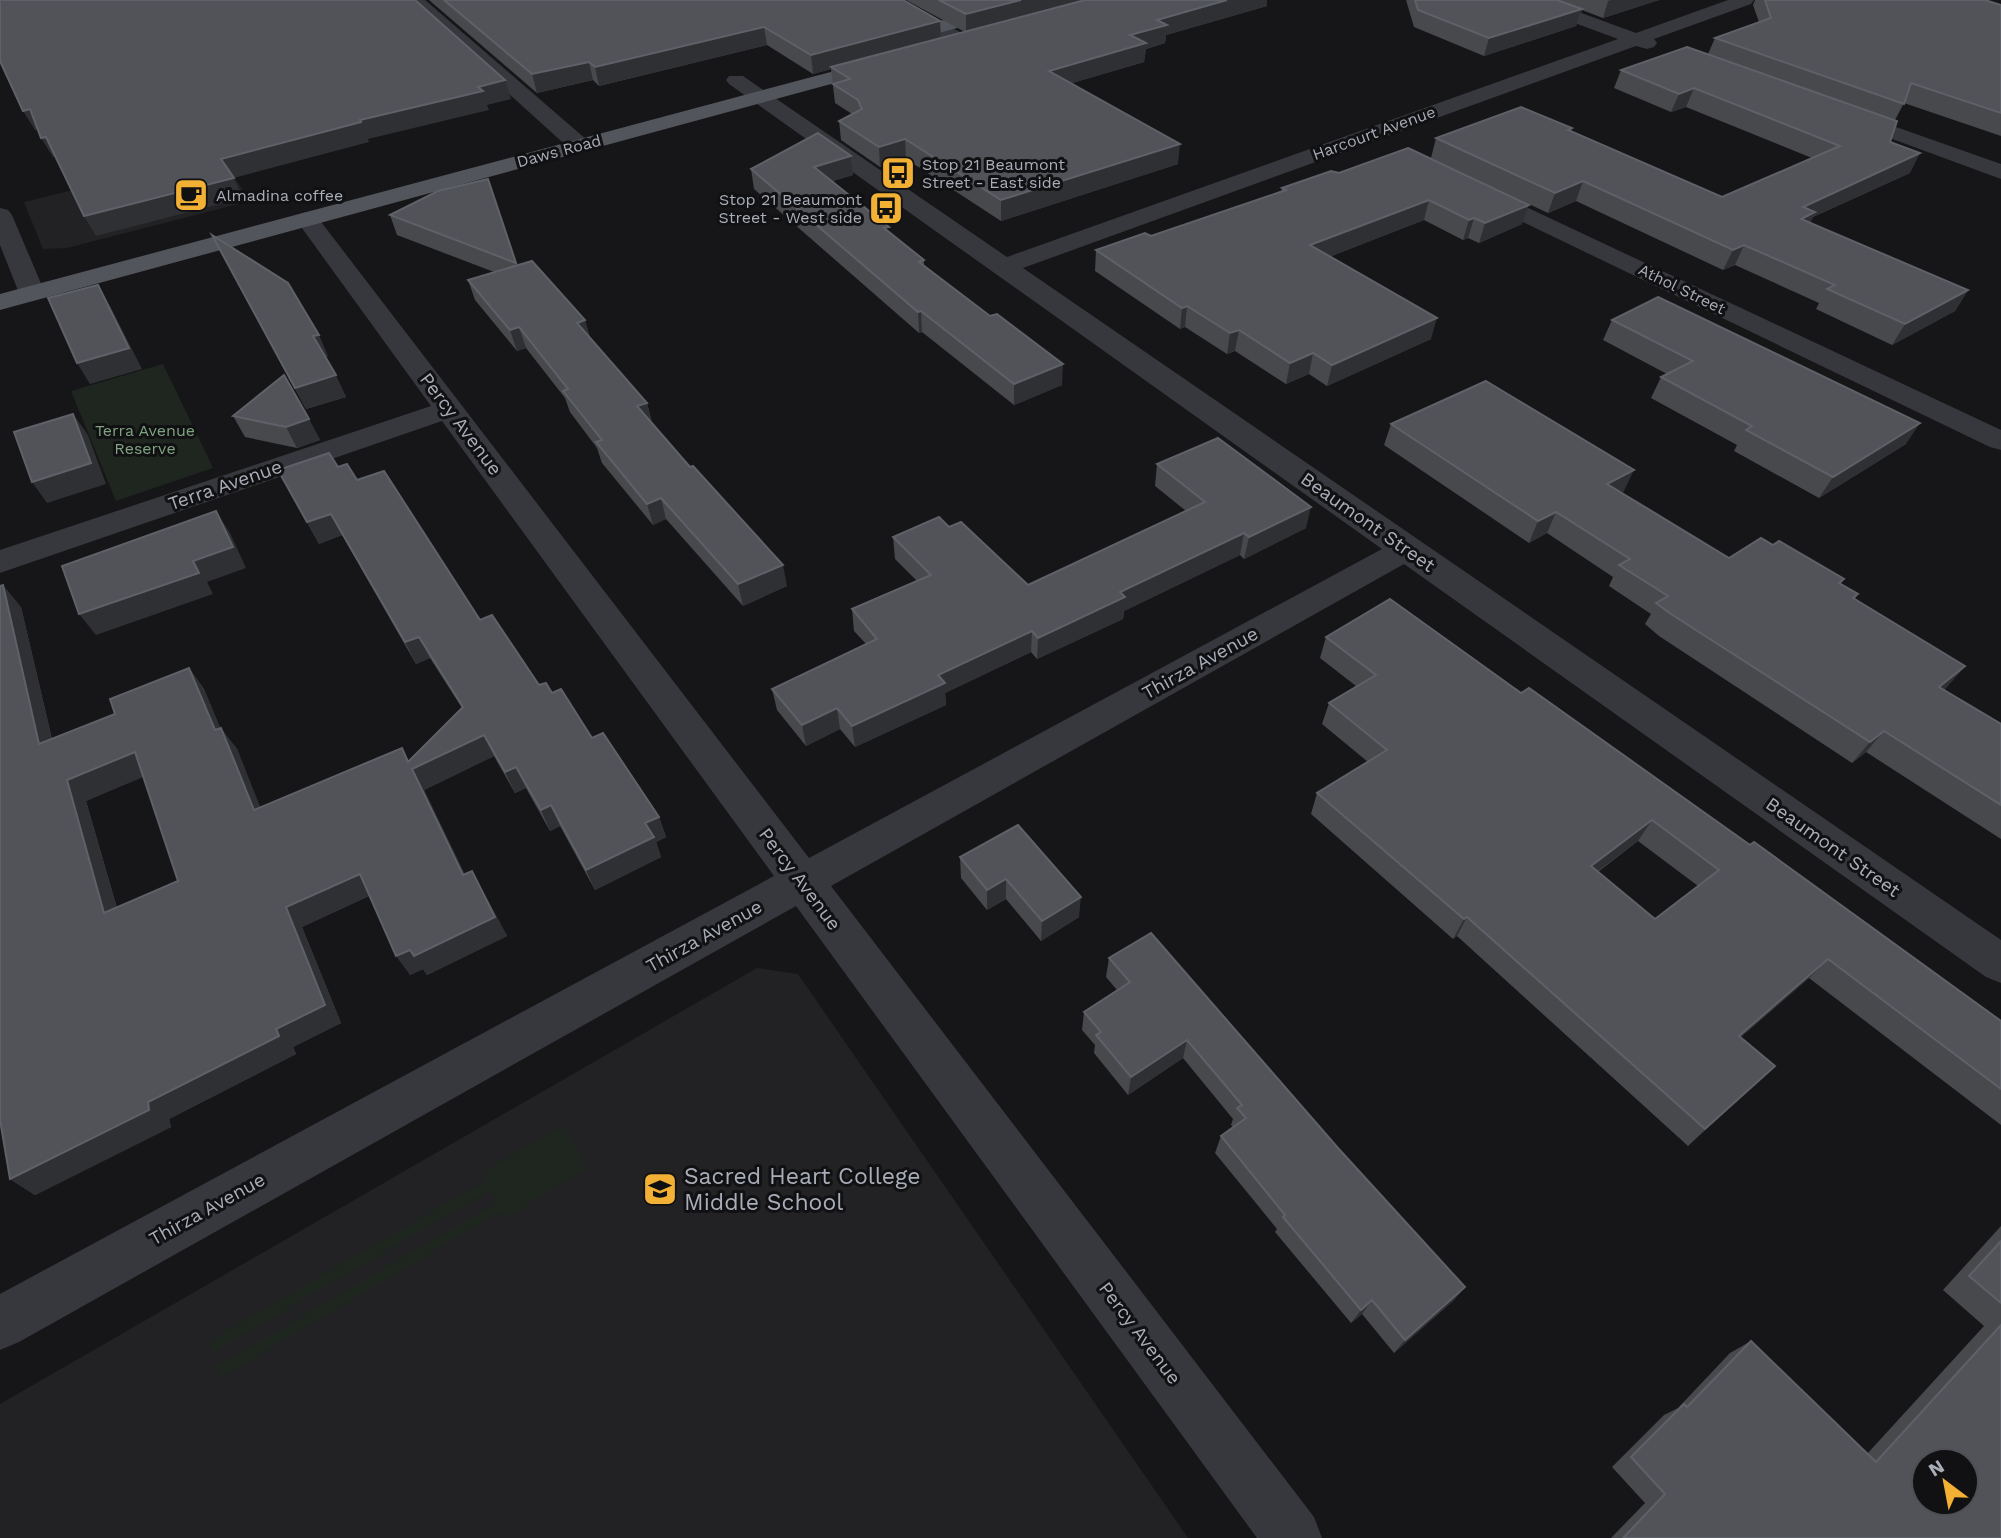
<svg xmlns="http://www.w3.org/2000/svg" width="2001" height="1538" font-family="'Work Sans',sans-serif">
<style>
.built{fill:#222225}
.green{fill:#1e261f}
.lines{fill:none;stroke-linecap:round;stroke-linejoin:round}
.minor{fill:#37383d;fill-rule:evenodd}
.major{fill:#53555c;fill-rule:evenodd}
.wall{fill:#47494d;fill-rule:evenodd}
.shaded-wall{fill:#2f3033}
.building{fill:#525359;stroke:#5f6168;stroke-width:2;fill-rule:evenodd}
.labels{text-anchor:middle;dominant-baseline:central;stroke-width:6;stroke-linejoin:round;paint-order:stroke}
.far-street-label{font-size:16px;fill:#a8adb8;stroke:#111113}
.far-poi-label{font-size:16px;fill:#a8adb8;stroke:#111113;text-anchor:start}
.far-park-label{font-size:16px;fill:#7fa381;stroke:#111113}
.street-label{font-size:19px;fill:#a8adb8;stroke:#111113}
.near-poi-label{font-size:23px;fill:#a8adb8;stroke:#111113;text-anchor:start}
</style>
<rect width="100%" height="100%" fill="#161618"/>
<g class="built">
<polygon points="219,154 250,201 67,248 43,249 24,202"/>
<polygon points="757,968 798,974 1188,1538 0,1538 0,1404"/>
</g>
<g class="green">
<polygon points="163,364 213,468 116,501 71,391"/>
<polygon points="564,1125 586,1169 504,1219 500,1212 219,1379 217,1366 496,1203 491,1190 212,1353 209,1341 486,1180 483,1172"/>
</g>
<g class="lines">
<g class="minor">
<polygon points="405,0 425,0 587,140 590,145 587,150 571,150"/>
<polygon points="879,0 901,0 971,38 974,42 971,46 957,46"/>
<polygon points="1520,0 1546,0 1636,33 1728,0 1754,0 1751,4 1654,39 1657,43 1654,47 1647,49 1636,46 1023,268 2001,940 2001,983 1986,977 1404,564 831,886 1314,1517 1322,1538 1257,1538 796,906 19,1342 0,1350 0,1294 774,876 442,421 0,573 0,550 431,406 299,224 295,219 299,214 307,212 315,214 809,858 1382,549 729,84 726,80 729,76 743,76 1007,257 1618,39 1523,4"/>
<polygon points="1845,109 2001,164 2001,179 1838,119 1834,115 1838,111"/>
<polygon points="1479,185 2001,430 2001,450 1990,447 1471,197 1467,192 1471,187"/>
<polygon points="0,208 8,210 12,215 45,293 41,298 32,301 23,298 19,293 0,245"/>
</g>
<g class="major">
<polygon points="1021,0 1051,0 1048,4 889,46 879,40 882,36"/>
<polygon points="883,58 890,60 893,64 890,68 0,310 0,294"/>
</g>
</g>
<g class="wall">
<polygon points="429,0 903,0 940,21 941,38 965,32 906,0 1267,0 1267,6 1166,35 1165,43 1146,49 1144,62 1072,83 1178,164 1001,221 906,159 880,167 841,140 839,121 852,114 835,103 831,69 813,74 767,45 599,86 593,80 537,93"/>
<polygon points="1406,0 1659,0 1603,18 1582,10 1576,26 1484,56 1414,27"/>
<polygon points="1755,0 1985,0 2001,5 2001,136 1904,103 1895,120 1890,142 1910,173 1813,217 1810,223 1968,290 1955,311 1892,345 1816,309 1819,303 1735,265 1723,270 1576,201 1548,213 1431,158 1436,138 1572,128 1571,131 1722,197 1812,158 1686,107 1671,112 1614,88 1621,70 1708,54 1715,38 1759,22 1753,5"/>
<polygon points="851,156 853,175 833,181 890,233 924,260 924,266 1062,385 1014,405 922,332 919,333 754,189 751,169"/>
<polygon points="1331,171 1522,224 1479,243 1468,238 1463,240 1424,220 1329,257 1431,339 1327,386 1309,374 1286,384 1235,351 1227,354 1185,327 1180,329 1095,271 1096,250 1151,236 1281,192 1282,188"/>
<polygon points="488,179 517,266 585,320 590,338 647,403 652,423 787,586 743,606 666,519 653,525 602,463 597,448 570,412 565,398 526,348 517,351 475,300 468,280 494,272 397,235 390,215"/>
<polygon points="212,235 328,356 325,357 346,397 306,409"/>
<polygon points="1612,320 1906,444 1819,498 1734,451 1737,445 1651,398 1661,377 1667,374 1603,340"/>
<polygon points="284,375 320,440 297,448 245,437 233,416"/>
<polygon points="1391,424 1624,491 1621,493 1729,558 1773,545 1844,579 1841,584 1858,594 1855,599 1965,666 1944,690 2001,724 2001,839 1866,752 1852,763 1659,636 1645,624 1651,614 1609,586 1613,577 1547,533 1529,543 1384,445"/>
<polygon points="1157,464 1306,528 1244,559 1240,555 1124,611 1123,619 1037,659 1031,652 945,693 946,705 855,747 840,729 806,746 777,710 772,689 866,644 854,631 852,609 917,581 895,559 893,537 949,527 1028,585 1186,511 1155,486"/>
<path d="M338,467L357,480L539,685L552,693L592,738L659,817L666,837L656,842L661,857L595,890L560,826L550,831L526,788L515,793L494,756L424,790L465,875L472,871L507,936L427,975L423,969L410,975L369,896L302,927L341,1023L293,1047L296,1054L169,1119L171,1127L35,1195L10,1179L21,607L52,739L115,714L189,668L204,689L220,728L237,749L260,808L402,748L409,761L462,708L430,658L416,664L342,535L319,544L278,470ZM143,776L178,881L117,908L86,801Z"/>
<path d="M1326,637L1521,693L1750,845L2001,1021V1125L1809,978L1741,1037L1756,1083L1688,1146L1457,936L1453,939L1311,814L1317,793L1368,762L1322,724L1329,703L1356,686L1320,658ZM1638,841L1698,886L1655,919L1598,872Z"/>
<polygon points="1018,825 1079,917 1041,941 1006,899 987,910 961,878 960,857"/>
<polygon points="1109,958 1338,1148 1465,1287 1453,1301 1394,1353 1362,1314 1351,1323 1275,1232 1277,1229 1215,1153 1221,1136 1233,1127 1231,1125 1233,1119 1183,1058 1128,1095 1094,1053 1095,1045 1082,1030 1084,1012 1117,990 1106,977"/>
<polygon points="2001,1226 2001,1538 1611,1538 1645,1503 1612,1467 1664,1415 1678,1408 1730,1353 1751,1341 1867,1454 1984,1326 1943,1290"/>
</g>
<g class="shaded-wall">
<polygon points="1021,0 1088,0 966,33 966,14"/>
<polygon points="1227,0 1267,0 1267,6 1166,35 1165,43 1146,49 1144,62 1049,90 1049,71 1130,35 1157,20"/>
<polygon points="1611,0 1659,0 1603,18 1608,1"/>
<polygon points="1582,9 1576,26 1484,56 1489,38"/>
<polygon points="940,21 941,39 831,67 831,69 813,74 811,55"/>
<polygon points="764,27 767,45 599,86 595,67"/>
<polygon points="589,62 593,80 537,93 532,74"/>
<polygon points="505,80 511,99 487,105 489,110 368,139 369,142 230,179 221,159 478,87"/>
<polygon points="1694,88 1686,107 1671,112 1679,94"/>
<polygon points="30,109 41,129 35,130 23,111"/>
<polygon points="46,137 57,156 53,157 41,138"/>
<polygon points="905,139 906,159 880,167 879,147"/>
<polygon points="1180,144 1178,164 1001,221 1001,200"/>
<polygon points="1920,153 1910,173 1813,217 1805,232 1791,239 1803,207"/>
<polygon points="851,156 853,175 817,186 814,167"/>
<polygon points="234,178 243,198 96,236 84,216"/>
<polygon points="1583,181 1576,201 1548,213 1555,193"/>
<polygon points="1429,200 1424,220 1306,266 1310,245"/>
<polygon points="1529,205 1522,224 1479,243 1485,223"/>
<polygon points="1474,218 1468,238 1463,240 1469,220"/>
<polygon points="1744,245 1735,265 1723,270 1733,250"/>
<polygon points="98,285 110,306 142,369 90,384 77,363"/>
<polygon points="1968,290 1955,311 1892,345 1905,324"/>
<polygon points="1187,306 1185,327 1180,329 1182,308"/>
<polygon points="921,311 922,332 919,333 918,312"/>
<polygon points="1437,318 1431,339 1327,386 1332,365"/>
<polygon points="585,320 591,341 577,323"/>
<polygon points="519,327 526,348 517,351 510,330"/>
<polygon points="1239,330 1235,351 1227,354 1230,333"/>
<polygon points="319,335 328,356 323,357 313,336"/>
<polygon points="1313,353 1309,374 1286,384 1290,363"/>
<polygon points="1063,364 1062,385 1014,405 1014,384"/>
<polygon points="336,375 346,397 306,409 295,388"/>
<polygon points="647,403 652,424 637,406"/>
<polygon points="73,414 88,435 106,484 47,503 32,482"/>
<polygon points="309,419 320,440 297,448 286,427"/>
<polygon points="1920,423 1906,444 1819,498 1833,477"/>
<polygon points="1634,470 1624,491 1597,506 1607,484"/>
<polygon points="661,498 666,519 653,525 647,504"/>
<polygon points="1311,507 1306,528 1244,559 1249,537"/>
<polygon points="216,511 230,533 246,568 207,582 213,594 96,635 79,614 193,561"/>
<polygon points="1556,512 1547,533 1529,543 1538,521"/>
<polygon points="331,514 342,535 319,544 307,522"/>
<polygon points="1244,533 1240,555 1124,611 1123,619 1037,659 1038,638 1120,592"/>
<polygon points="783,565 787,586 743,606 738,584"/>
<polygon points="3,585 21,607 58,765 39,744"/>
<polygon points="1032,631 1031,652 945,693 946,705 855,747 852,726 938,675"/>
<polygon points="419,637 430,658 416,664 405,642"/>
<polygon points="1965,666 1947,687 1921,708 1939,687"/>
<polygon points="189,668 204,689 230,751 215,730"/>
<polygon points="837,708 840,729 806,746 802,725"/>
<polygon points="221,728 237,749 270,831 254,810"/>
<polygon points="1884,731 1866,752 1852,763 1870,742"/>
<polygon points="484,735 494,756 424,790 475,895 463,875 402,748 413,769"/>
<polygon points="135,752 153,773 86,801 124,933 104,913 67,780"/>
<polygon points="516,767 526,788 515,793 505,772"/>
<polygon points="551,805 560,826 550,831 541,810"/>
<polygon points="659,817 666,837 656,842 661,857 595,890 586,870 645,823"/>
<polygon points="1652,820 1638,841 1578,886 1591,866"/>
<polygon points="472,871 507,936 427,975 423,969 410,975 396,956 410,950"/>
<polygon points="360,874 373,894 302,927 341,1023 293,1047 296,1054 169,1119 171,1127 35,1195 10,1179 148,1102 286,907"/>
<polygon points="1006,879 1006,899 987,910 987,890"/>
<polygon points="1081,897 1079,917 1041,941 1042,921"/>
<polygon points="1467,917 1457,936 1453,939 1464,919"/>
<polygon points="1828,959 1809,978 1721,1054 1739,1036"/>
<polygon points="1187,1040 1183,1058 1128,1095 1131,1077"/>
<polygon points="1465,1287 1453,1301 1394,1353 1405,1340"/>
<polygon points="1372,1300 1362,1314 1351,1323 1361,1310"/>
</g>
<g class="building">
<polygon points="0,0 415,0 505,80 478,87 483,91 360,120 361,122 221,159 234,178 84,216 46,137 41,138 30,109 23,111 0,61"/>
<polygon points="444,0 903,0 940,21 811,55 764,27 595,67 589,62 532,74"/>
<polygon points="939,0 1021,0 966,14"/>
<polygon points="1085,0 1227,0 1157,20 1167,25 1130,35 1146,43 1049,71 1180,144 1001,200 905,139 879,147 839,121 862,109 858,100 833,84 850,79 831,67"/>
<polygon points="1415,0 1557,0 1582,9 1489,38 1418,10"/>
<polygon points="1765,0 1985,0 2001,5 2001,113 1911,83 1904,104 1715,38 1771,18"/>
<polygon points="1687,47 1897,121 1890,142 1920,153 1803,207 1815,212 1801,219 1968,290 1905,324 1827,289 1835,285 1744,245 1733,250 1583,181 1555,193 1436,138 1521,107 1572,128 1568,130 1722,197 1840,146 1694,88 1679,94 1621,70"/>
<polygon points="818,133 851,156 814,167 889,227 884,228 924,260 919,262 990,316 997,314 1063,364 1014,384 921,311 918,312 751,169"/>
<polygon points="1408,148 1529,205 1485,223 1474,218 1469,220 1429,200 1310,245 1437,318 1332,365 1313,353 1290,363 1239,330 1230,333 1187,306 1182,308 1096,250 1145,233 1151,236 1286,190 1282,188 1331,171 1339,173"/>
<polygon points="488,179 516,263 390,215 438,191"/>
<polygon points="212,235 288,283 319,335 313,336 336,375 295,388"/>
<polygon points="532,261 585,320 577,323 647,403 637,406 690,467 693,466 783,565 738,584 661,498 647,504 596,442 602,440 563,391 568,389 519,327 510,330 468,280"/>
<polygon points="98,285 129,348 77,363 48,298"/>
<polygon points="1658,297 1920,423 1833,477 1746,430 1752,426 1661,377 1693,361 1612,320"/>
<polygon points="284,375 309,419 286,427 233,416"/>
<polygon points="1486,381 1634,470 1607,484 1729,558 1761,538 1773,545 1779,541 1844,579 1839,583 1858,594 1853,598 1965,666 1939,687 2001,724 2001,805 1884,731 1870,742 1671,614 1656,603 1668,596 1619,565 1630,559 1556,512 1538,521 1391,424"/>
<polygon points="73,414 91,463 32,482 14,432"/>
<polygon points="1218,438 1311,507 1249,537 1244,533 1120,592 1125,597 1038,638 1032,631 938,675 945,683 852,726 837,708 802,725 772,689 877,639 852,609 931,575 893,537 939,517 949,527 961,522 1028,585 1205,502 1157,464"/>
<path d="M329,453L338,467L347,464L357,480L384,471L480,620L492,615L539,685L546,683L552,693L561,689L592,738L603,733L659,817L645,823L654,837L586,870L551,805L541,810L516,767L505,772L484,735L412,769L463,875L472,871L495,917L414,956L410,950L396,956L360,874L286,907L325,1005L276,1029L279,1036L148,1102L149,1110L10,1179L0,1120V586L3,585L39,744L115,714L110,699L189,668L215,730L221,728L254,810L402,748L408,762L463,707L419,637L405,642L331,514L307,522L278,470ZM135,752L178,881L104,913L67,780Z"/>
<polygon points="216,511 233,547 193,561 199,573 79,614 62,566"/>
<path d="M1390,599L1521,693L1529,688L1750,845L1754,842L2001,1021V1089L1828,959L1739,1036L1775,1066L1705,1129L1467,917L1464,919L1317,793L1387,750L1329,703L1376,675L1326,637ZM1652,820L1719,870L1655,919L1591,866Z"/>
<polygon points="1018,825 1081,897 1042,921 1006,879 987,890 960,857"/>
<polygon points="1151,933 1338,1148 1465,1287 1405,1340 1372,1300 1361,1310 1283,1217 1285,1215 1221,1136 1246,1118 1237,1108 1242,1105 1187,1040 1131,1077 1096,1035 1101,1032 1084,1012 1130,982 1109,958"/>
<polygon points="2001,1241 2001,1303 1969,1276"/>
<path d="M2001,1325V1538H1623L1665,1494L1631,1457L1684,1404L1687,1407L1751,1341L1876,1462ZM1924,1461H1966V1503H1924Z"/>
</g>
<defs>
<g id="bus-square" transform="scale(1.75)"><rect x="-9" y="-9" width="18" height="18" rx="4" fill="#f2b134" stroke="#111113"/><path d="M-5-6H5V4H4V6H2V4H-2V6H-4V4H-5ZM-3.5-4V0h7V-4ZM-3.5 1.2v1.5H-2V1.2ZM2 1.2v1.5H3.5V1.2Z" fill="#111"/></g>
<g id="cafe-square" transform="scale(1.75)"><rect x="-9" y="-9" width="18" height="18" rx="4" fill="#f2b134" stroke="#111113"/><path d="M-5.5-4.5H6V0H3Q3 3.5 0 3.5H-2.5Q-5.5 3.5-5.5 0ZM3-3.2v2h1.7v-2ZM-6 4.5H4V6H-6Z" fill="#111"/></g>
<g id="school-square" transform="scale(1.75)"><rect x="-9" y="-9" width="18" height="18" rx="4" fill="#f2b134" stroke="#111113"/><path d="M0-5L7-2L0 1L-7-2ZM-4 1L0 2.5L4 1V4Q0 6-4 4Z" fill="#111"/></g>
</defs>
<g fill-rule="evenodd">
<use href="#bus-square" x="898" y="173"/>
<use href="#cafe-square" x="191" y="195"/>
<use href="#bus-square" x="886" y="208"/>
<use href="#school-square" x="660" y="1189"/>
</g>
<g class="labels">
<g class="far-street-label">
<text transform="translate(1374 133) rotate(-20)">Harcourt Avenue</text>
<text transform="translate(559 151) rotate(-15)">Daws Road</text>
<text transform="translate(1682 289) rotate(26)">Athol Street</text>
</g>
<g class="far-poi-label">
<text x="922" y="164">Stop 21 Beaumont<tspan x="922" dy="18">Street - East side</tspan></text>
<text x="216" y="195">Almadina coffee</text>
<text x="862" y="199" text-anchor="end">Stop 21 Beaumont<tspan x="862" dy="18">Street - West side</tspan></text>
</g>
<g class="far-park-label">
<text x="145" y="430">Terra Avenue<tspan x="145" dy="18">Reserve</tspan></text>
</g>
<g class="street-label">
<text transform="translate(461 424) rotate(53)">Percy Avenue</text>
<text transform="translate(225 485) rotate(-19)">Terra Avenue</text>
<text transform="translate(1368 522) rotate(35)">Beaumont Street</text>
<text transform="translate(1200 663) rotate(-29)">Thirza Avenue</text>
<text transform="translate(1833 847) rotate(35)">Beaumont Street</text>
<text transform="translate(800 879) rotate(53)">Percy Avenue</text>
<text transform="translate(704 936) rotate(-29)">Thirza Avenue</text>
<text transform="translate(207 1209) rotate(-29)">Thirza Avenue</text>
<text transform="translate(1140 1333) rotate(53)">Percy Avenue</text>
</g>
<g class="near-poi-label">
<text x="684" y="1176">Sacred Heart College<tspan x="684" dy="26">Middle School</tspan></text>
</g>
</g>
<g transform="translate(1945 1482) rotate(328)"><circle r="33" fill="#111113" stroke="#4d4f55" stroke-width="2"/>
<path d="M0-5L12 26L0 18L-12 26Z" fill="#f2b134"/>
<text y="-10" font-size="19" font-weight="bold" text-anchor="middle" fill="#a8adb8">N</text>
</g>
</svg>
